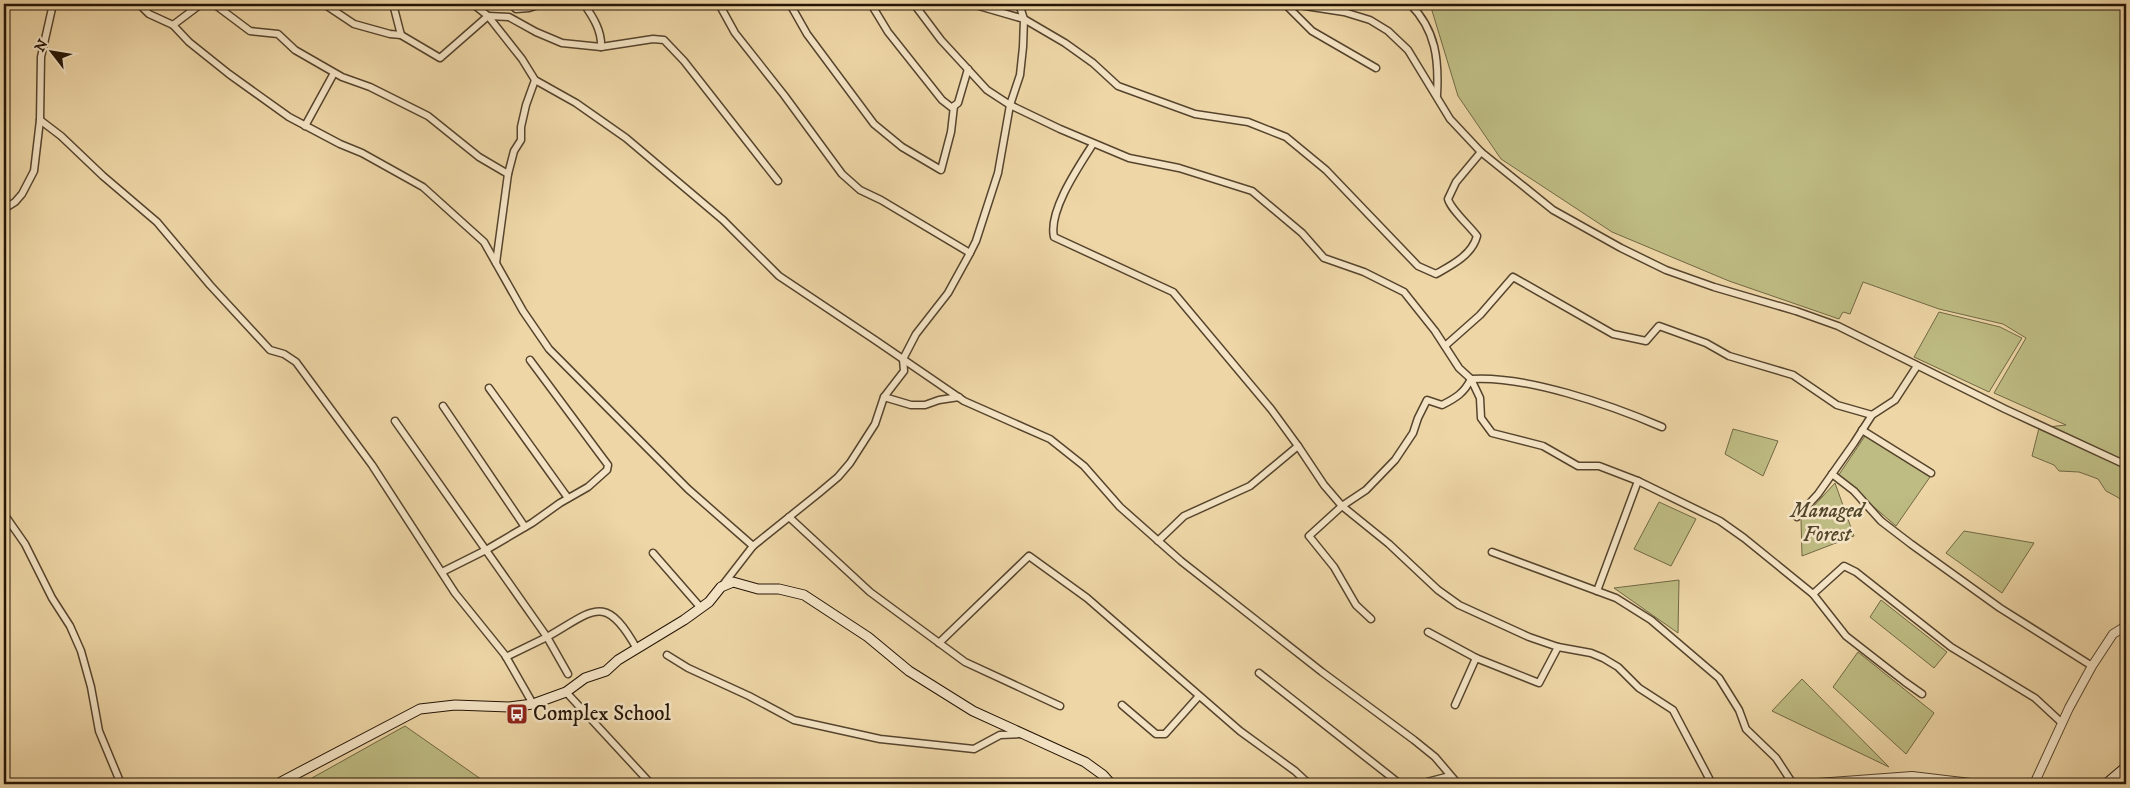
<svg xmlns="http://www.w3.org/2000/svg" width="2130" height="788" font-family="'IM FELL DW Pica',serif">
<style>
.green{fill:#bebc83;stroke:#716844}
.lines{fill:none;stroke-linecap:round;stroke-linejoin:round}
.minor-casing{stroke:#56442d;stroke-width:9}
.tertiary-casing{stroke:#56442d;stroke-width:10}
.secondary-casing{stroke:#241405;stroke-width:11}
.minor{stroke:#f4e4c5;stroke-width:6}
.tertiary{stroke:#f4e4c5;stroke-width:8}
.secondary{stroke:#f4e4c5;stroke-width:9}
.labels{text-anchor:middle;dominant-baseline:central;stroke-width:5;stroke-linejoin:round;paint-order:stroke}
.park-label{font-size:21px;font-style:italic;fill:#52462b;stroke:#f4e4c5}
.poi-label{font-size:21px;fill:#241405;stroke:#f4e4c5;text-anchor:start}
</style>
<rect width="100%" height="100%" fill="#eed6a6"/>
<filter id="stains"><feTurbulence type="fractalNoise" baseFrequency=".004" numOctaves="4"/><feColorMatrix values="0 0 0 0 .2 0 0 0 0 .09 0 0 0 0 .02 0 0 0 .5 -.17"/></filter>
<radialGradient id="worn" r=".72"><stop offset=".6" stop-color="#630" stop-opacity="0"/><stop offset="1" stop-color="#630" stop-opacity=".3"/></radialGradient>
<g class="green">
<polygon points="1430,4 2126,4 2126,315 2122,319 2126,324 2126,508 2119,498 2106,491 2098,479 2079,472 2059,471 2054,465 2032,456 2039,428 2066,425 1994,393 2026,338 2003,324 1939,309 1863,282 1850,314 1843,312 1839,319 1729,281 1612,232 1501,159 1458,96"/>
<polygon points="1939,312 2000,327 2022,338 1989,392 1914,357"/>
<polygon points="1733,429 1778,441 1763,476 1725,454"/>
<polygon points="1865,436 1930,477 1896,526 1838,476"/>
<polygon points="1835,483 1854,536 1802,556 1801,520"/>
<polygon points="1659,502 1696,519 1671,566 1634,549"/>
<polygon points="1964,531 2034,543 2002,593 1946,553"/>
<polygon points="1679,580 1678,633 1614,588"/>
<polygon points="1881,600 1947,652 1934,668 1870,617"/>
<polygon points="1858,652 1934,713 1906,754 1833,687"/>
<polygon points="1802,679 1889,767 1772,711"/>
<polygon points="405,726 488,784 303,783"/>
</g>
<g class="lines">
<g class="minor-casing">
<g id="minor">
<polyline points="139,4 149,14 173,25 189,42 229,74 289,117 340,144 362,153 423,187 484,242 523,311 549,349 688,489 753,546"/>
<polyline points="214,4 250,31 278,34 295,50 342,77 370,87 428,116 479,157 508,174"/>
<polyline points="324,4 354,24 390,34 401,35 440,58 488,16 509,17 536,32 562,43 601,47 653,39 664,40 684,61 778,181"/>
<polyline points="393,4 401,35"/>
<polyline points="473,4 488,16 522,59 535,80 576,103 626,138 723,220 779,276 875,340 964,401 1050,439 1084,466 1120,507 1181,561 1322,672 1414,740 1435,757 1458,784"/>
<polyline points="511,4 516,9 529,8 541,4"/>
<path d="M584,4C593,17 602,31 601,47"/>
<polyline points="719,4 735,33 784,95 842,174 860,190 881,200 970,253"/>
<polyline points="790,4 807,34 874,124 902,147 941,170 951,132 954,106"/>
<polyline points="871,4 888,32 942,100 951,107 954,106 958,103 968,69"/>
<path d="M914,4L941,40L987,90L1010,105L1060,129L1129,158L1179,168L1252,191L1302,233L1324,258L1364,272L1404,292L1435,331L1459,368L1471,379C1525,375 1611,405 1662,427"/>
<path d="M1019,4L1024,19L1065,43L1093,63L1118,86L1195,114L1248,122L1286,137L1326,170L1418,266L1436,274C1452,265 1472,255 1477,236C1469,225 1451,210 1448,199L1456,182L1481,152"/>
<polyline points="1285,4 1312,31 1376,68"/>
<polyline points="1292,4 1344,12 1370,20 1388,31 1408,50 1450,119 1481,152 1553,210 1621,248 1666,270 1714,287 1796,311 1838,326 2005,409 2126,465"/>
<path d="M1410,4C1436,30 1439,60 1437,95"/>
<polyline points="173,25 201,4"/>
<polyline points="40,120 61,136 103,176 157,222 210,285 270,350 284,354 296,362 372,465 455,593 505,655 533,704"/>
<polyline points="305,126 334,73"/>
<path d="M1093,144C1079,166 1048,211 1054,237L1173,292L1271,409L1298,446"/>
<polyline points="4,209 15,202 22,194 34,171 40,120 41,57 53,4"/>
<polyline points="496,263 508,174 514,151 521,140 521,127 526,105 535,80"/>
<polyline points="1445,346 1480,315 1513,277 1613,334 1646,341 1659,326 1706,343 1729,356 1793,375 1837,405 1872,415"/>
<polyline points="1471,379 1480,398 1481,418 1492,433 1543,446 1578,466 1599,466 1638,481 1720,521 1744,538 1813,594 1846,636 1905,682 1922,694"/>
<polyline points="489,388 568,498"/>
<polyline points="884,397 911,405 925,405 939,400 959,397"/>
<polyline points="443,406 525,527"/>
<polyline points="395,421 547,637 506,657"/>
<polyline points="1862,430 1931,473"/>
<polyline points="1832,474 1854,491 1881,521 1911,544 2000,608 2092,666"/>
<polyline points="4,514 25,544 52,598 70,626 81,651 91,687 99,731 121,784"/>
<polyline points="789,517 870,592 965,662 1060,706"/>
<polyline points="1797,517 1818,494 1854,443 1872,415 1895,400 1917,366"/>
<polyline points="1158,541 1184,516 1250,486 1298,446 1324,485 1342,506 1389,544 1438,590 1459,605 1529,637 1558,647 1591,653 1603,658 1618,667 1639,688 1673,710 1712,784"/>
<polyline points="1492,552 1616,598 1651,620 1719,678 1739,710 1746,729 1776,758 1793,784"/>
<polyline points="653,553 701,608"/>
<polyline points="442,572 486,550 532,523 560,503 588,487 607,470 608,465 599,453 530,360"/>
<polyline points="722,586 753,546 819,493 838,477 850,463 875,424 884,397 904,371 903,359 916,334 948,293 970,253 976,241 998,173 1010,105 1020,75 1023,47 1024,19 972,4"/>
<polyline points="1597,591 1638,481"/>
<polyline points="1813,594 1844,566 1856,572 1951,647 2035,698 2062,723"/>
<path d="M1371,619L1356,605L1334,567L1309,536L1342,506L1366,490L1395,460L1413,433L1418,418L1427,400L1442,405C1456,398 1464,393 1471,379"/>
<polyline points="1428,632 1476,658"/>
<polyline points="939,643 1029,556 1087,598 1240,731 1295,771 1309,784"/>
<polyline points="667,655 688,668 749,696 794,720 880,739 974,749 1000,735 1021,734"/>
<polyline points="1259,673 1400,784"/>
<path d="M568,674L547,637C593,611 605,591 637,649"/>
<polyline points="566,692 651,784"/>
<polyline points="1122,705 1156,734 1165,734 1199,696"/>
<polyline points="1455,705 1476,658 1539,683 1558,647"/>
<polyline points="1419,784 1450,776"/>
</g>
</g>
<g class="tertiary-casing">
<g id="tertiary">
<polyline points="1804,784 1912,776 1979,784"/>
<polyline points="2034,784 2069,708 2092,666 2113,634 2126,626"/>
</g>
</g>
<g class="secondary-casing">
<g id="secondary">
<polyline points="277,784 420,709 455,705 509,707 533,704 566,692 585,678 606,671 618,660 684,620 709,602 721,587 733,582 758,589 779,589 804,595 868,637 909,671 973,711 1085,762 1103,775 1111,784"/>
<polyline points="2106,784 2126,767"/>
</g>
</g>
<use href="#minor" class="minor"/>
<use href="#tertiary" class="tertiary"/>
<use href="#secondary" class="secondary"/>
</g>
<defs>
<g id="bus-square" transform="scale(1.125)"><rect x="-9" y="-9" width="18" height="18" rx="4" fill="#8f2418" stroke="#f4e4c5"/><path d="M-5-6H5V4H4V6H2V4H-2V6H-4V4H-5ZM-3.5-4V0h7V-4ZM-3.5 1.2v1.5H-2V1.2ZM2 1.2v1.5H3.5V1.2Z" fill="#fff"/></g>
</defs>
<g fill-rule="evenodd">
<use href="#bus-square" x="517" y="714"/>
</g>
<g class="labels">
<g class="park-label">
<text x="1827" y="511">Managed<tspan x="1827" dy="24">Forest</tspan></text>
</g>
<g class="poi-label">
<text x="533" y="714">Complex School</text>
</g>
</g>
<rect width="2130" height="788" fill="none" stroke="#eed6a6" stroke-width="20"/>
<rect x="5" y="5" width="2120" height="778" fill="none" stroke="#241405" stroke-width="2.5"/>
<rect x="10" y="10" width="2110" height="768" fill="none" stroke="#241405"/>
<g transform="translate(52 52) rotate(301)" stroke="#f4e4c5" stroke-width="4" paint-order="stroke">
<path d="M0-4L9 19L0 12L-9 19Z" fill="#241405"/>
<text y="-8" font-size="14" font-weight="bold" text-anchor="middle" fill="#241405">N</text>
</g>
<rect width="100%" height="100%" filter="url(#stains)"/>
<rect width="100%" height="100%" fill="url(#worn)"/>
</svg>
